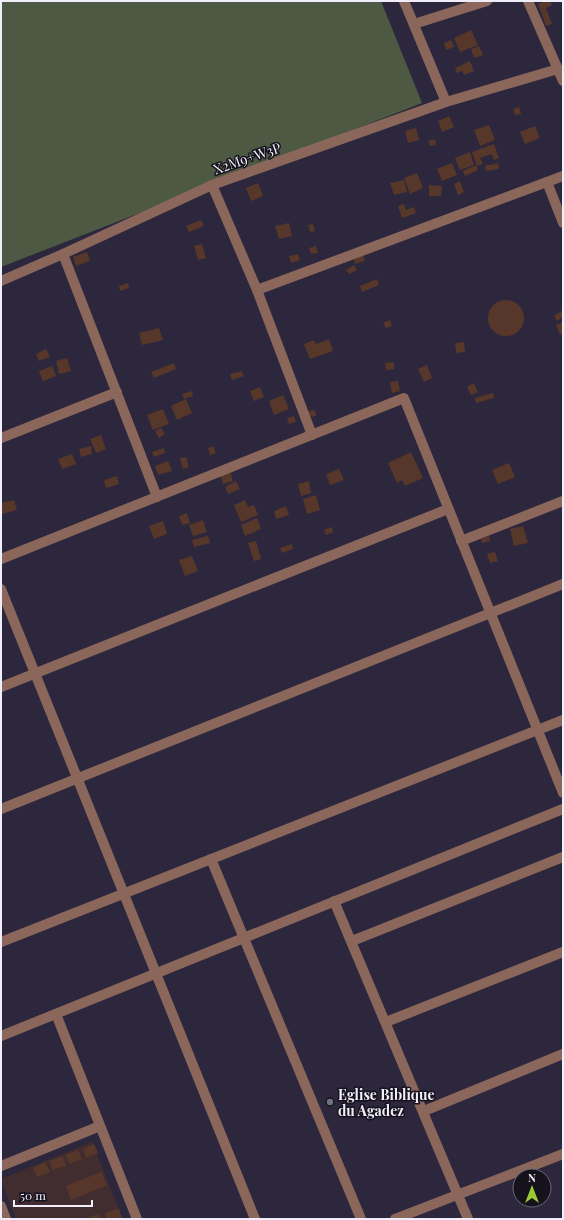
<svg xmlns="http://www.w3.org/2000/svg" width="564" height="1220" font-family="'Playfair Display',serif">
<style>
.education{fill:#412d30}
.green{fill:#4d5943}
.building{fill:#563729}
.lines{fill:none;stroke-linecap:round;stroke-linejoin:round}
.minor{stroke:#8a665b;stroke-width:10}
.worship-dot{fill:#6b7280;stroke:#15121c;stroke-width:1.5}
.labels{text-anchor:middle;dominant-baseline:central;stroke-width:3;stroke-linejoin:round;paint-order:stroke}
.street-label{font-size:14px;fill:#f1eefc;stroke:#15121c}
.poi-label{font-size:14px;font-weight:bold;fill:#f1eefc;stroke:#15121c;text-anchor:start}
</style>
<rect width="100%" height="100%" fill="#2d273d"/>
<polygon class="education" points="92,1142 123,1219 16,1219 1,1179"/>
<polygon class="green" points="1,1 381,1 422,103 1,267"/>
<g class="building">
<polygon points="546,1 550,1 552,5 546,8 552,24 546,26 538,4"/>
<polygon points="471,30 478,45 460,52 454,38"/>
<polygon points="451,40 454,47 446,50 444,43"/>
<polygon points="479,46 483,55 474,58 471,49"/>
<polygon points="470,61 474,71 464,75 462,71 457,73 455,68"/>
<polygon points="519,107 521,114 515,115 513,109"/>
<polygon points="449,116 454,127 442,132 438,121"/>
<polygon points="489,125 495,140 480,146 474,130"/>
<polygon points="535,126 540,138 525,144 520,132"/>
<polygon points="416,128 419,140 408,143 405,131"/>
<polygon points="435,139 436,145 430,146 428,141"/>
<polygon points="494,144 499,158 494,160 492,154 480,158 483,164 477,166 472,152"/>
<polygon points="470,152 474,165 460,170 455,158"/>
<polygon points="452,163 457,175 442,181 437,169"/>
<polygon points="498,163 499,169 486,171 485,166"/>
<polygon points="476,165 478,170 465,176 463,171"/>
<polygon points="417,173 423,188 410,194 404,178"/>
<polygon points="404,180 407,192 394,195 390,183"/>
<polygon points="460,181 464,192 458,195 454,184"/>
<polygon points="258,183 263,196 251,201 246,188"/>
<polygon points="429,185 442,186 441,196 429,196"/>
<polygon points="404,204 406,210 414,207 416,213 402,218 398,206"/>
<polygon points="201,220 204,226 189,232 186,226"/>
<polygon points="289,223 292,236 279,239 275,226"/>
<polygon points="313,224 315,231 310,232 308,225"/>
<polygon points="202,244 206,258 198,260 194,246"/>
<polygon points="316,246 318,253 311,254 309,248"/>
<polygon points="87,252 90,261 76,266 73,257"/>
<polygon points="298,254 300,260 291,263 289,256"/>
<polygon points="363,255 365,261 355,264 354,258"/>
<polygon points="354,265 357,270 349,274 346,270"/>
<polygon points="377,279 379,285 362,292 360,286"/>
<polygon points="128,283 129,288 120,291 119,286"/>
<circle cx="506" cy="318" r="18"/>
<polygon points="563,310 563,317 557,321 554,316"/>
<polygon points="390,320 392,326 386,328 383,323"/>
<polygon points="563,322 563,333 560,335 556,325"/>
<polygon points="159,328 163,340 142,345 139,333"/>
<polygon points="329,339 333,351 310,359 304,344 314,340 316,344"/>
<polygon points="464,342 465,352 456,353 455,343"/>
<polygon points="46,349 50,357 39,361 36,354"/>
<polygon points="67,358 71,371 59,374 56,361"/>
<polygon points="394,362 394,369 386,370 385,363"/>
<polygon points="174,363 176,369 154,378 151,372"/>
<polygon points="427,365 432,378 424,382 418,369"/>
<polygon points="52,366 56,376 43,381 39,371"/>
<polygon points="242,371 244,376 232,380 230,374"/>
<polygon points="398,381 400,391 392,393 390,382"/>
<polygon points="474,383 478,392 471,395 467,387"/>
<polygon points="260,387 264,397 254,401 250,391"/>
<polygon points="192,391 193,396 184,399 182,394"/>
<polygon points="493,393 494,398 476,403 475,398"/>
<polygon points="283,395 289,409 274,415 269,401"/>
<polygon points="186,399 192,413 177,420 171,406"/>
<polygon points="163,409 169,424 153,430 147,415"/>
<polygon points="315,410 316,416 309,417 308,411"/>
<polygon points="294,416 296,422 289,424 287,418"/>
<polygon points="161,428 165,434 159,438 155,431"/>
<polygon points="101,435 106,449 96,453 90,439"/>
<polygon points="91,446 92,454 81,457 79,449"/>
<polygon points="213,446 216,453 210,455 208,448"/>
<polygon points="164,448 165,453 154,457 152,452"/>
<polygon points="411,452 423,478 405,486 402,480 397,483 388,463"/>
<polygon points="72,454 76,464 62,469 58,459"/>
<polygon points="186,457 189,467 183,469 180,458"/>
<polygon points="168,461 172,471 158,475 155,466"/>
<polygon points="509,463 515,477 498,484 492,470"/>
<polygon points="229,467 233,481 223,484 219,470"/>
<polygon points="339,469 344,480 330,485 326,474"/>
<polygon points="117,476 119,484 106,488 104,480"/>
<polygon points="236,481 240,489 228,494 225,487"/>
<polygon points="309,481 311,493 301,496 298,484"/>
<polygon points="316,495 320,510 307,514 303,499"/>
<polygon points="14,500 17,510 2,514 1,503"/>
<polygon points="245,500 248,507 254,505 258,515 241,522 234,505"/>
<polygon points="286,506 289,515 276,519 274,511"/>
<polygon points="187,513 190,523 182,525 179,516"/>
<polygon points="257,518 261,529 245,536 241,525"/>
<polygon points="203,520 207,532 193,536 189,525"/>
<polygon points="163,521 167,534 154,539 149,526"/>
<polygon points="523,526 528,543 514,546 510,529"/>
<polygon points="332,527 333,532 326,535 324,530"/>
<polygon points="208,536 210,543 194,547 192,540"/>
<polygon points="489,536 490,541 482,543 481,539"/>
<polygon points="256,541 261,559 254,561 248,543"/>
<polygon points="292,544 293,549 282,553 280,548"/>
<polygon points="495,552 498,561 490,563 487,554"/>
<polygon points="192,556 198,571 185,576 179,560"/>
<polygon points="94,1144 98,1153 86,1158 83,1149"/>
<polygon points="78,1150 82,1159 70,1164 65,1155"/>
<polygon points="63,1156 66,1166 52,1170 49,1161"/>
<polygon points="45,1162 50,1172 37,1177 33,1168"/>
<polygon points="101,1172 107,1185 71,1200 66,1186"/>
<polygon points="119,1208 122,1219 107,1219 105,1213"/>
<polygon points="98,1214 100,1219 84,1219"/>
</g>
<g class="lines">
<g class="minor">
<polyline points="404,1 446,102 558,69"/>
<polyline points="528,1 563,81"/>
<polyline points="414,24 487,1"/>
<polyline points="547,182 563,223"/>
<polyline points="212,185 257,290 312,435"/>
<polyline points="63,254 212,185 446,102"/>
<polyline points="1,281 63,254 157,497"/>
<polyline points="257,290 563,176"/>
<polyline points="1,438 117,392"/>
<polyline points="461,541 563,501"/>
<polyline points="1,559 404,398 563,793"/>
<polyline points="1,589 255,1219"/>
<polyline points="1,687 448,509"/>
<polyline points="1,809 563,584"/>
<polyline points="211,859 361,1219"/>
<polyline points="334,901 468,1219"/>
<polyline points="352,941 563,857"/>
<polyline points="1,942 563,720"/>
<polyline points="56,1014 137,1219"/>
<polyline points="386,1022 563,952"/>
<polyline points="1,1036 563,809"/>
<polyline points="424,1111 563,1054"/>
<polyline points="1,1166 100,1126"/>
<polyline points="1,1206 6,1219"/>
<polyline points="395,1219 563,1154"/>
</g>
</g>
<circle class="worship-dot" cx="330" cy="1102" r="4"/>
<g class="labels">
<g class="street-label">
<text transform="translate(247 158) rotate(-19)">X2M9+W3P</text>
</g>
<g class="poi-label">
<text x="338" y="1094">Eglise Biblique<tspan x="338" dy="16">du Agadez</tspan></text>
</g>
</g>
<rect width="564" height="1220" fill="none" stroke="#f1eefc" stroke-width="4"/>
<g transform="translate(532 1188)"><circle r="19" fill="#15121c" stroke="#6d6a76"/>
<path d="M0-3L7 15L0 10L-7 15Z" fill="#9bcb34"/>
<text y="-6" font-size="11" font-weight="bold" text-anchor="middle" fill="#f1eefc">N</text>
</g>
<path d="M14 1200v6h78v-6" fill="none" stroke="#f1eefc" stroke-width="2"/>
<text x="20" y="1200" font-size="12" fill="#f1eefc" stroke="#15121c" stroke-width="3" paint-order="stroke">50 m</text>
</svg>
